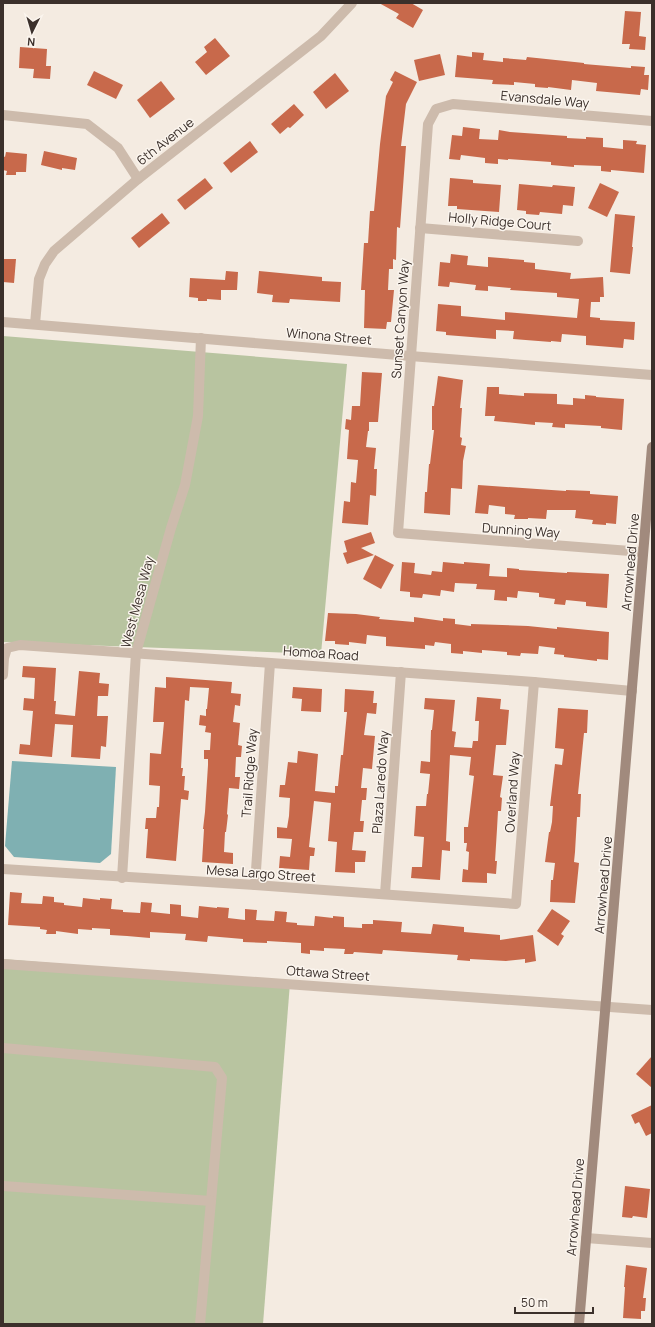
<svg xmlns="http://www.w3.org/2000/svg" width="655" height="1327" font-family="Manrope,sans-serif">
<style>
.green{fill:#b8c4a0}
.water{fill:#7fb0b2}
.building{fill:#c8694b}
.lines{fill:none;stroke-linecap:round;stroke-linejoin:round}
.street{stroke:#cdbbac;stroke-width:10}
.secondary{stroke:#a18a7d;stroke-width:10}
.labels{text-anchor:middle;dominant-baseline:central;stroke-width:3;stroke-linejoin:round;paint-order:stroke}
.street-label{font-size:13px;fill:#3b302b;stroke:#fbf5ee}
</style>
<rect width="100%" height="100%" fill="#f4ebe1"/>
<g class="green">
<polygon points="3,336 347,364 321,654 3,642"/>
<polygon points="3,959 290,983 263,1324 3,1324"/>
</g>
<polygon class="water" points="12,761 116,767 111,854 100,863 14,857 5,846"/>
<g class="building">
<polygon points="379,3 411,3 423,10 413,28 396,18 399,14"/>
<polygon points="625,11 641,12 639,36 646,37 645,50 629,49 630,44 622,44"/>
<polygon points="215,38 230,56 206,75 195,62 207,52 204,47"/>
<polygon points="20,47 47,49 46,66 51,66 50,79 33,78 34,69 19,68"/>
<polygon points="472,52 484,53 483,60 503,62 503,58 526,60 527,57 584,63 584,64 631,68 631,66 645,67 644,75 649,75 648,90 641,89 640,95 596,91 597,83 572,80 571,90 548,87 548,88 535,87 535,84 514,82 514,85 492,84 493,80 455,77 457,55 472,57"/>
<polygon points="440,54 445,75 419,81 414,60"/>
<polygon points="94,71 123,85 116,99 87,85"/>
<polygon points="395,71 417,82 406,104 401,146 406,146 400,228 397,227 396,260 393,259 393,269 389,269 388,290 394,290 391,322 387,322 386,329 364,328 365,290 361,290 364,243 368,243 370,211 374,211 380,144 386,96 393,82 390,80"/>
<polygon points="335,73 349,91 326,109 313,92"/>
<polygon points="161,81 175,99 150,118 137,100"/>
<polygon points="294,104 304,115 290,128 288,127 280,134 271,124"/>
<polygon points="463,127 480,129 479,139 498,140 499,130 510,132 567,136 567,138 586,139 586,137 603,138 603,147 623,149 623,140 637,141 636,144 646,145 644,173 611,170 611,172 601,171 601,166 574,165 574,167 551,165 551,162 508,159 508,160 498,159 498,164 485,163 485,158 461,155 460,160 449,159 452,135 462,136"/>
<polygon points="250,141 258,152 231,173 223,163"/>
<polygon points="44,151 77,158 75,170 62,168 62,170 41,165"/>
<polygon points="6,152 27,154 26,172 16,172 16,175 6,175 7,171 3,170 3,156 5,157"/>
<polygon points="205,178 213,188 185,210 177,200"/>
<polygon points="450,178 473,180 473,183 501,185 499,212 457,209 457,206 448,206"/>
<polygon points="600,183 619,192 607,217 588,208"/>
<polygon points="519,184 552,187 553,185 575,187 573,206 563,205 562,214 540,212 539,215 526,214 526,211 517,210"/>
<polygon points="162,213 170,223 139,248 131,238"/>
<polygon points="615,214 635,216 632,247 633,247 630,274 610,272"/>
<polygon points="451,254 468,256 467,265 488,267 488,257 524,260 524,262 535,263 535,269 571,273 570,279 603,277 604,297 600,297 600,302 591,302 590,317 600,318 600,320 635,322 634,340 624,339 623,348 586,345 586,336 562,334 561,342 551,341 551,342 513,339 514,331 496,330 496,339 446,335 446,332 436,331 438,304 461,306 461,316 505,320 505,312 577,318 579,299 557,297 557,293 510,290 511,288 488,286 488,291 475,290 476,285 450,282 449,287 438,286 440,262 450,263"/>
<polygon points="3,259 16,259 14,283 3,282"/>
<polygon points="226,271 238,272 237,290 221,290 221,300 207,299 207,301 198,301 198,298 189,297 190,278 225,280"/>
<polygon points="259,271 322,277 322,281 341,282 340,302 290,299 289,303 272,302 273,295 257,293"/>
<polygon points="362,372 382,373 378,422 369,422 369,431 368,431 366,447 376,448 374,469 377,469 376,496 370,495 368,525 342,523 344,501 350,502 351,482 356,483 358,460 347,459 349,430 345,429 346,419 351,420 352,406 360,406"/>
<polygon points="438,376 463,380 460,408 462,408 460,437 462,438 461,445 466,446 463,461 462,489 451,488 450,515 424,513 425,492 427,492 429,464 430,464 434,430 432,430 432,406 434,406"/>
<polygon points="487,387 499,387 499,394 524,396 524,393 557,394 557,404 573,405 573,398 585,399 585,395 596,396 596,397 624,399 622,430 601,428 601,426 565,424 565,428 552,427 553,423 535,422 535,425 494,421 495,416 485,416"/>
<polygon points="478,485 566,491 566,490 590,491 590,494 618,496 616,524 606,523 606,525 592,524 593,520 575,518 576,510 547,510 546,519 528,518 528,519 514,519 515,515 505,514 505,507 489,505 488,514 475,513"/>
<polygon points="371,532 375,543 361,548 374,555 347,564 343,553 347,552 344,541"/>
<polygon points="375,555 394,565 381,589 363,579"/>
<polygon points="402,562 415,563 414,573 431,575 432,571 442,572 443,562 464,564 464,562 490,564 489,576 507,577 507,568 519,569 519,570 567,573 567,572 609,574 607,608 586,606 586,602 566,600 565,605 554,604 555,599 539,597 539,593 518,591 517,598 507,597 507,601 494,600 495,590 476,589 477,584 455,583 454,592 441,590 440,596 423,594 422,598 410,597 410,592 400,591"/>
<polygon points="328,613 356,614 380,617 379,619 414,622 414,617 443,621 443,618 455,619 455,624 471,626 471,624 528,626 557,629 557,627 609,632 608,660 597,659 597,661 564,657 564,655 554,654 555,648 539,646 538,654 521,653 520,656 507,655 507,652 482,650 482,653 463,651 463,654 451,653 451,644 435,642 434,646 425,645 425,649 386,646 386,637 367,635 366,644 349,642 349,645 335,644 335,641 325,641"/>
<polygon points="23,666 56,668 54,701 56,701 55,714 75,716 79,671 100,673 99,683 109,684 108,696 98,696 97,716 108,716 106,747 101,746 100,759 71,757 73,725 55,724 52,757 19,754 20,744 30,745 33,711 23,710 24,698 34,699 35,678 22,677"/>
<polygon points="166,677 232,682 231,693 241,694 240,706 235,705 233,722 240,723 238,745 242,746 241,757 236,757 235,777 240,777 239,789 229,788 227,814 228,815 226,832 225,832 224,852 233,853 233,864 202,862 204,829 203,829 205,812 208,765 208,759 204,759 204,750 210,750 211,733 205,732 206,726 199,725 200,715 206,716 206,709 207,709 209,688 190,687 189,701 185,700 181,768 183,768 182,776 185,776 184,790 189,791 188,800 181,799 176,861 146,858 148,829 145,829 146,818 156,818 157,807 159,807 160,786 149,785 150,753 161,754 164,722 153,722 155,687 166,688"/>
<polygon points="293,687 322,689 321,712 301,711 302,699 292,698"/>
<polygon points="345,689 374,691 373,703 377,703 376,714 367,713 364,735 375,736 372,769 363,768 361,788 367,788 366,800 362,800 360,821 364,821 363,832 354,832 352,850 366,851 365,862 355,862 355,873 335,872 337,842 328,841 331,803 314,801 309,847 315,848 314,856 310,856 309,870 279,868 280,856 290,857 292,839 277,838 277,827 287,828 289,816 290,798 279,797 280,785 285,785 288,762 297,763 298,751 318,754 315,791 335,793 335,786 338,786 341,755 343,755 347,712 344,712"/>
<polygon points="477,697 501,699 500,709 509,710 506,745 496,745 493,775 503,776 500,797 502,798 501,811 498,811 497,829 495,861 497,861 496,874 487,873 487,883 462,882 463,869 468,870 469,852 466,851 467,843 464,843 464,827 468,827 474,776 469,775 471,757 450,755 446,841 450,842 450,851 442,850 440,880 411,878 412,867 422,867 424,837 414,836 416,806 426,806 427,794 428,794 430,774 420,773 421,761 430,762 431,730 432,730 434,710 424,709 425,698 455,700 452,731 456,732 454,747 472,748 473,741 478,741 479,721 475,721"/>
<polygon points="558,708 588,710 587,733 584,733 578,794 581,794 580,817 577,817 575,852 574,862 579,863 575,903 550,902 551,880 553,880 555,863 545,862 549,832 550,832 552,822 553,806 550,806 555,764 562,765 564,749 555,748"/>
<polygon points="10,892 22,893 21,903 42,904 43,896 54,897 54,902 64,903 64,905 82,907 83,898 100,900 100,898 112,899 111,909 123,910 123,912 140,913 141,902 152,903 151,912 170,914 170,904 181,905 181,916 198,918 199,906 217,908 217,907 229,908 228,918 245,920 245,909 257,910 256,920 274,921 275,911 287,912 286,922 297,923 297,925 314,926 315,916 333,918 333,916 344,917 344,927 362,928 362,924 373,924 373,920 402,922 401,932 431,934 433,924 464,927 464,932 500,935 500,940 533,935 536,961 525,963 525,959 506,961 470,959 470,961 457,960 458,955 383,950 382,954 354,952 353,954 344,954 345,949 324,948 324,951 310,950 310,954 301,953 301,943 267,941 267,943 243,942 243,939 208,936 207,942 185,940 186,934 150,932 150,938 127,936 110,935 110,929 92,928 92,930 78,929 78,934 56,931 56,934 46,934 47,930 40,929 40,927 8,925"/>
<polygon points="552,909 570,921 561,934 564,936 558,946 537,931"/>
<polygon points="652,1056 652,1088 636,1074"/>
<polygon points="652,1105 652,1133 646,1136 639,1122 635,1124 631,1115"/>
<polygon points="625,1186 650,1189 647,1218 633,1216 632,1218 622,1217"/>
<polygon points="626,1265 647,1268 643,1298 646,1298 645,1311 641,1311 641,1319 623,1318 625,1287 624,1287"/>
</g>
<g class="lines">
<g class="street">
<polyline points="3,115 87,124 118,148 138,179"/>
<polyline points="420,228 578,241"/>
<polyline points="3,322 410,356 652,375"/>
<polyline points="35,324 39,279 45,264 54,251 138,179 321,36 352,3"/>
<polyline points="643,552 398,533 428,124 436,109 453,104 652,121"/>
<polyline points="3,675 4,658 7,648 20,645 534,682 632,691"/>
<polyline points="3,869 255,885 516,904 534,682"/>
<polyline points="122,878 136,653 171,528 185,485 198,416 201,338"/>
<polyline points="255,885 270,663"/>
<polyline points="385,894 401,672"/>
<polyline points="3,964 652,1010"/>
<polyline points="3,1048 215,1067 222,1078 200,1324"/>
<polyline points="3,1186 211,1201"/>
<polyline points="586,1238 652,1243"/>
</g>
<polyline class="secondary" points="579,1324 652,447"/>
</g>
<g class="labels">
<g class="street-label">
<text transform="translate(545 99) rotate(5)">Evansdale Way</text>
<text transform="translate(165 141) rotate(-38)">6th Avenue</text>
<text transform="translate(500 221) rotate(5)">Holly Ridge Court</text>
<text transform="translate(400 319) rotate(-86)">Sunset Canyon Way</text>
<text transform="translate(329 336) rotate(5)">Winona Street</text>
<text transform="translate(521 530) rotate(4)">Dunning Way</text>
<text transform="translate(630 562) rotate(-85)">Arrowhead Drive</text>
<text transform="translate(137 602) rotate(-75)">West Mesa Way</text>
<text transform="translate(321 653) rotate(4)">Homoa Road</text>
<text transform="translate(249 773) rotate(-86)">Trail Ridge Way</text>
<text transform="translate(380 782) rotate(-86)">Plaza Laredo Way</text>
<text transform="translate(512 792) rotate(-86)">Overland Way</text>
<text transform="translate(261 873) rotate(4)">Mesa Largo Street</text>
<text transform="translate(603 885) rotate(-85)">Arrowhead Drive</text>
<text transform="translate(328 973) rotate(4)">Ottawa Street</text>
<text transform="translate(575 1207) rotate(-85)">Arrowhead Drive</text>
</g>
</g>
<rect width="655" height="1327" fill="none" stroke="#3b302b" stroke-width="8"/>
<g transform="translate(32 32) rotate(185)" stroke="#fbf5ee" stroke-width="3" paint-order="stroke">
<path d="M0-3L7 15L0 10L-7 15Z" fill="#3b302b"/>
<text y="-6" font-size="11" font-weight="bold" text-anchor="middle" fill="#3b302b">N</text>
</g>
<path d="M515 1307v6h78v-6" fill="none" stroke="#3b302b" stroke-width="2"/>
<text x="521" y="1307" font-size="12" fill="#3b302b" stroke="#fbf5ee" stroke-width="3" paint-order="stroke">50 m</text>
</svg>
